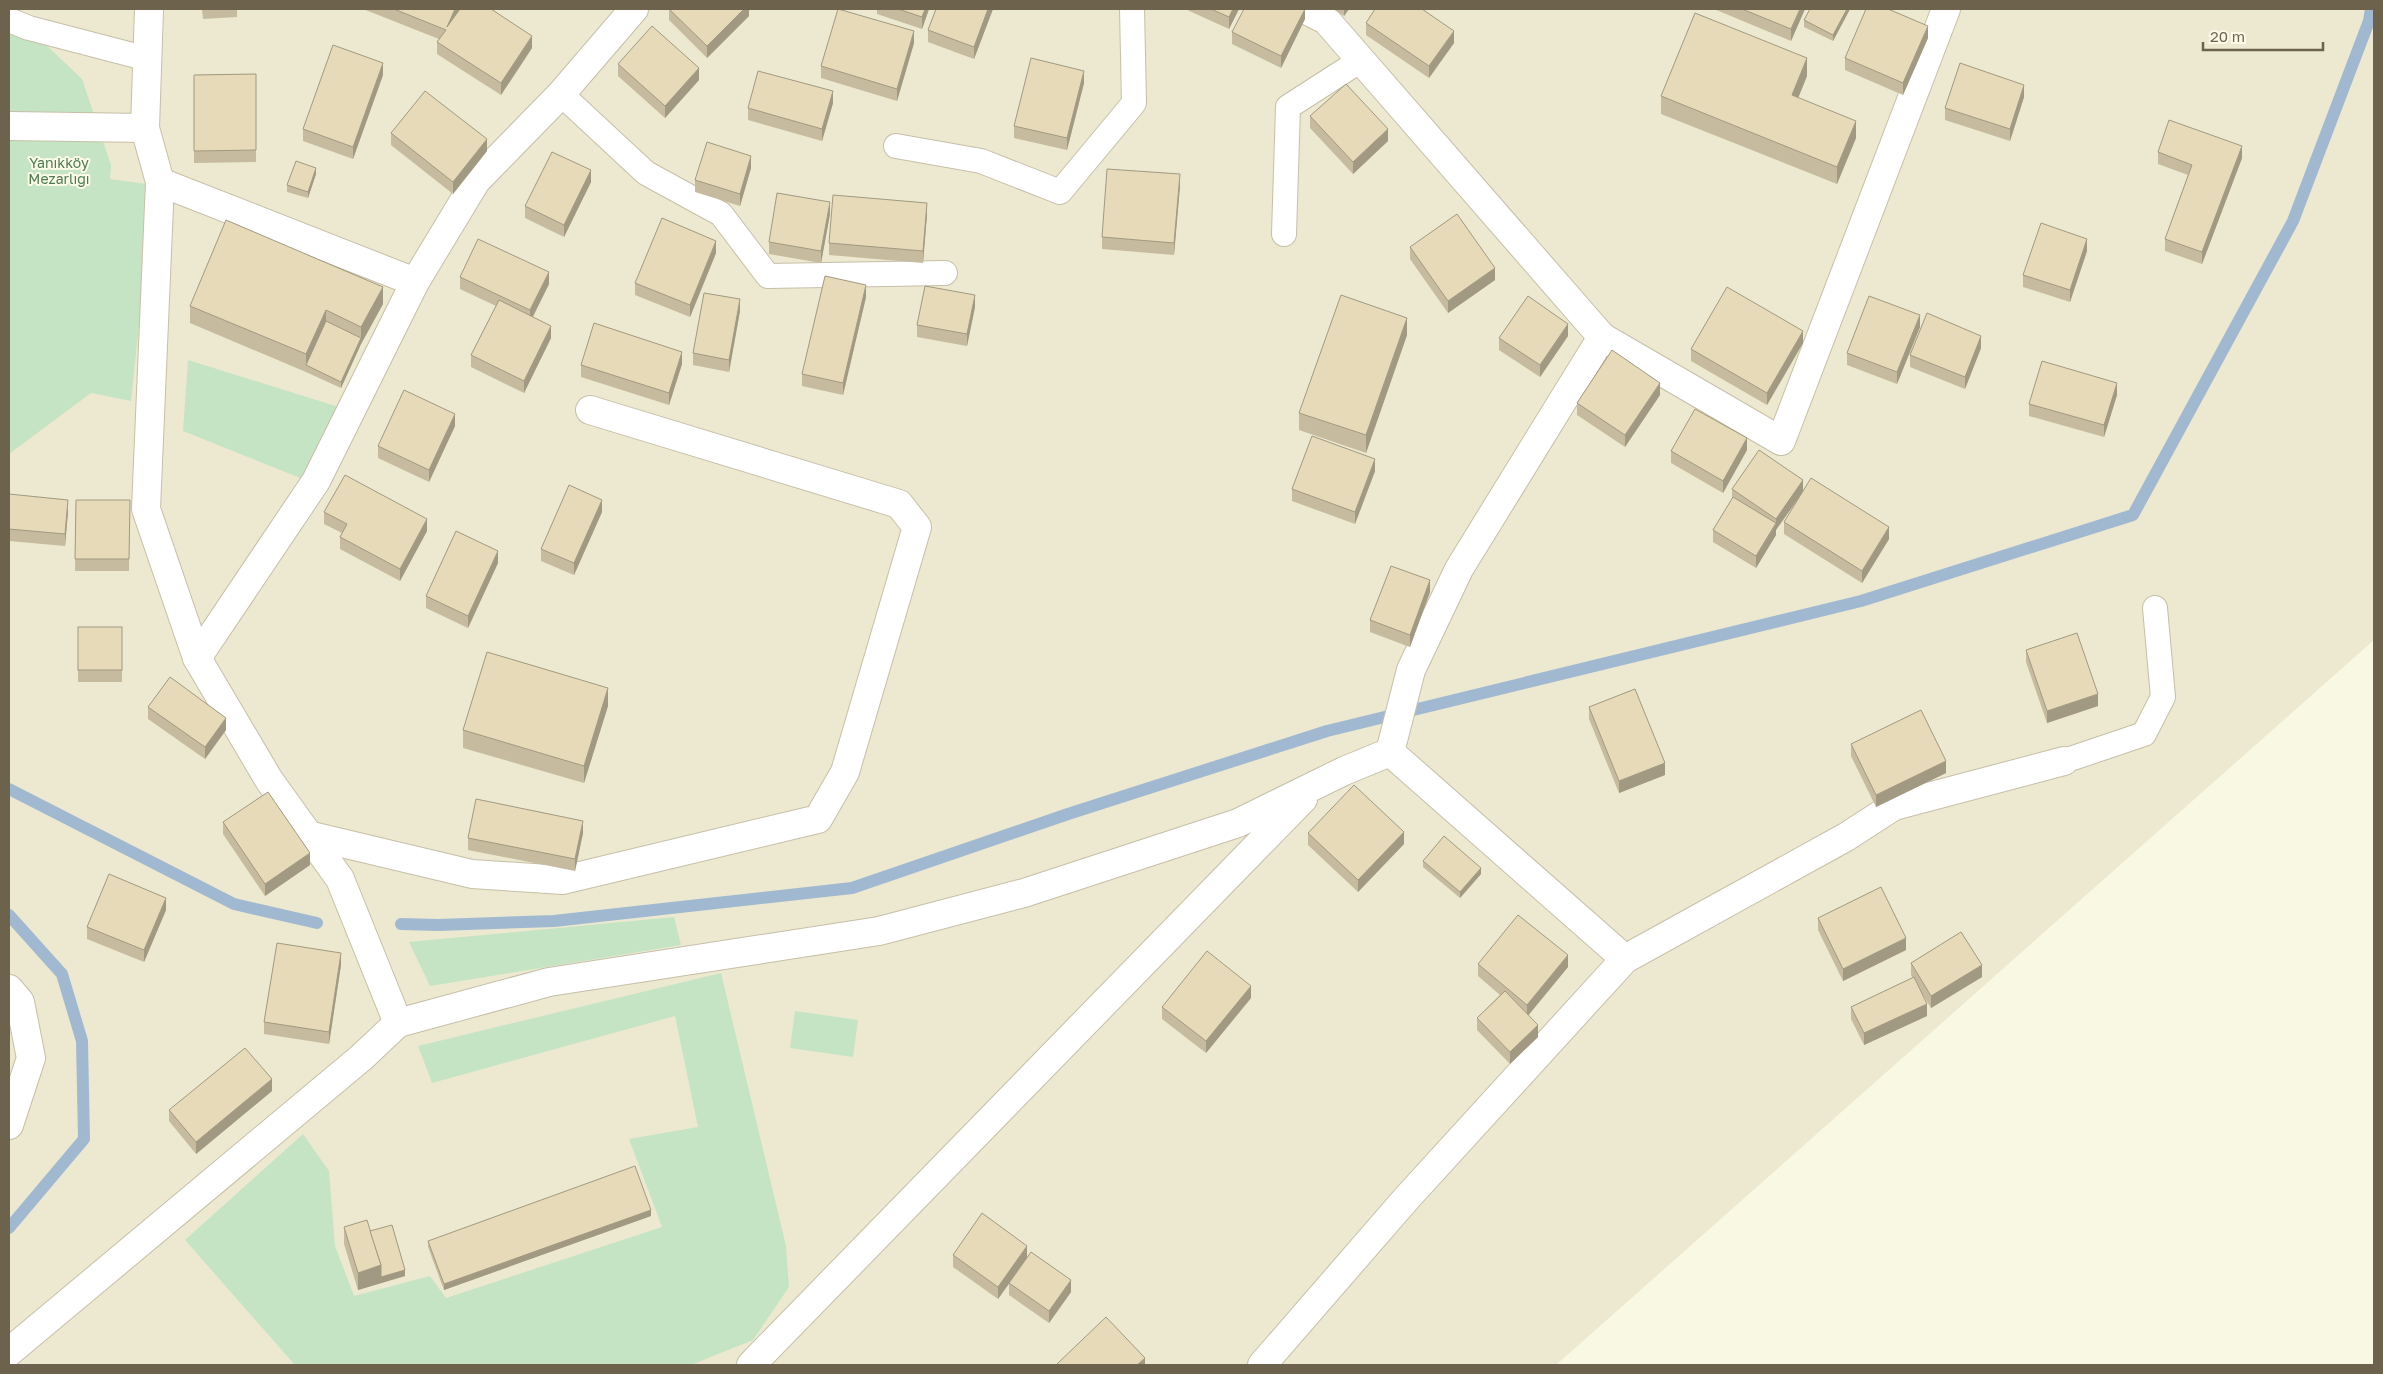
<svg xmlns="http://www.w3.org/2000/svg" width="2383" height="1374" font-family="'Golos Text',sans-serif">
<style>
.residential{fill:#ece9d0}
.green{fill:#c5e4c3}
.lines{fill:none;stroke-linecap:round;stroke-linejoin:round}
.stream{stroke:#a1b9d0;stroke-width:12}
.service-casing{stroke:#c6bfa8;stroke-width:26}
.pedestrian-casing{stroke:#c6bfa8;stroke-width:30}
.minor-casing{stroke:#c6bfa8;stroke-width:30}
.tertiary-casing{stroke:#c6bfa8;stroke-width:30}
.service{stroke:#fff;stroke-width:24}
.pedestrian{stroke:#fff;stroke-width:28}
.minor{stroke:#fff;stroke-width:28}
.tertiary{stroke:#fff;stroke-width:28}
.wall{fill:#c6bb9e}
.shaded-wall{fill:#a19981}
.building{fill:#e6dab8;stroke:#a19981}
.labels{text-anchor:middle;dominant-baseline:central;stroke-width:4;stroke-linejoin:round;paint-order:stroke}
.park-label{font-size:14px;fill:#4c7c4e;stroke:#fcfbe8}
</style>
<rect width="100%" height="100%" fill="#f9f8e2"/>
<polygon class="residential" points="9,9 2374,9 2374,640 1556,1365 9,1365"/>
<g class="green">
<polygon points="9,28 45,44 82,79 111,165 110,179 154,185 131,401 91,393 9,454"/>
<polygon points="188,360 342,408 305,480 183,431"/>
<polygon points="674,917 681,945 430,986 409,942"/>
<polygon points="721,973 786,1246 789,1287 753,1340 691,1365 295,1365 185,1240 303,1134 329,1171 335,1246 354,1296 430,1276 446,1298 662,1227 629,1139 698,1127 675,1016 432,1083 418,1046"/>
<polygon points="795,1011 858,1020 853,1057 790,1048"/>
</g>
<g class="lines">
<g class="stream">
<polyline points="9,789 234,904 317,923"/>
<polyline points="9,915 62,974 82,1041 84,1139 9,1228"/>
<polyline points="401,924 438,925 554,921 852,888 1068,814 1327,731 1861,601 2133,515 2293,221 2369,21 2371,9"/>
</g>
<g class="service-casing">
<g id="service">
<polyline points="9,20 29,28 148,59"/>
<polyline points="561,94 646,173 721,214 768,276 945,273"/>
<polyline points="896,146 981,161 1060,192 1134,103 1132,9"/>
<polyline points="1284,234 1288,107 1361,60"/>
<polyline points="2064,761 2144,734 2163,697 2155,608"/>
</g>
</g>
<g class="pedestrian-casing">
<polyline id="pedestrian" points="9,126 145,128"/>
</g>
<g class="minor-casing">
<g id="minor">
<polyline points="1304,9 1326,20 1602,337 1781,441 1946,9"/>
<polyline points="160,182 415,282"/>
<polyline points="197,658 316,481 415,282 476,181 561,94 634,9"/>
<polyline points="1390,752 1411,670 1459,569 1602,337"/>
<polyline points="1390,752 1625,959"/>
<polyline points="308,835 472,874 563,880 818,819 845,772 917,527 899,504 590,410"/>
<polyline points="398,1023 549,982 879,931 1024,893 1238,823 1344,771 1390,752"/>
<polyline points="9,1352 362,1057 398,1023 340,879 269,780 197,658 146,509 160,182 145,128 149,9"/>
<polyline points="751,1365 1303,799"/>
<polyline points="1262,1365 1406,1199 1625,959 1846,837 1894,806 2064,761"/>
</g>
</g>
<g class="tertiary-casing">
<polyline id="tertiary" points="9,989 20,1002 31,1058 9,1125"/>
</g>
<use href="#service" class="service"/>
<use href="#pedestrian" class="pedestrian"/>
<use href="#minor" class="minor"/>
<use href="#tertiary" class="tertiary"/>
</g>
<g class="wall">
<polygon points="202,9 237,9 237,17 203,19"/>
<polygon points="363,9 460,9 532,48 501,95 437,54 437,42 439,39"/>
<polygon points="669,9 749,9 749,16 707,58 669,20"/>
<polygon points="877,9 929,9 922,29 877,14"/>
<polygon points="936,9 993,9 974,59 928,42 928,30"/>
<polygon points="1185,9 1239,9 1229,29"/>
<polygon points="1305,9 1305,19 1281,68 1232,44 1232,32"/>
<polygon points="1333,9 1349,9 1344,16"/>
<polygon points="1714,9 1805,9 1791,41"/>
<polygon points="1850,9 1833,41 1804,27 1804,20"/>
<polygon points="1366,23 1454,43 1429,78 1366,35"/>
<polygon points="1928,38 1903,95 1845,70 1845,58"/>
<polygon points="914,43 897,101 821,78 821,66"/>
<polygon points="618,64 699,80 665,118 618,76"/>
<polygon points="256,74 256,162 194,163 194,75"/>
<polygon points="383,75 353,159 303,141 303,129"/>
<polygon points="1807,76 1798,98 1856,138 1837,184 1661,114 1661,96"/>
<polygon points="1084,83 1067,150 1014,138 1014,126"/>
<polygon points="2024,97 2010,141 1945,120 1945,108"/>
<polygon points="833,103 822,141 748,120 748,108"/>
<polygon points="1310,116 1388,141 1353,174 1310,128"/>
<polygon points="391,133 487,151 453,194 391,145"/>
<polygon points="2158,152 2242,158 2202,264 2165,251 2165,239 2188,175 2158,164"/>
<polygon points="751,168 740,206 695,192 695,180"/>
<polygon points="316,174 308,198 287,192 287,185"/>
<polygon points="591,182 564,237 525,218 525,206"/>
<polygon points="1180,186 1174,255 1102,249 1102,237"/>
<polygon points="830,214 821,263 769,254 769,242"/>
<polygon points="927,215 923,263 829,255 829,243"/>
<polygon points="1410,247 1495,280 1448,313 1410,259"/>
<polygon points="2087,251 2070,302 2023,287 2023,275"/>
<polygon points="716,253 690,317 635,295 635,283"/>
<polygon points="460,277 549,284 533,317 551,338 524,393 471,367 471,355 496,306 460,289"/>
<polygon points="866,297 843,395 802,386 802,374"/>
<polygon points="383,304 361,344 341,388 306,372 190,323 190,306"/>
<polygon points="975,307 967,346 917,337 917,325"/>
<polygon points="740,311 729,372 693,365 693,353"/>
<polygon points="1920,327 1897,384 1847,365 1847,353"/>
<polygon points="1407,335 1366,453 1299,430 1299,413"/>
<polygon points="1568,336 1540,377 1499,350 1499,338"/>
<polygon points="1803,343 1767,405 1691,361 1691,349"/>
<polygon points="1981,348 1965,389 1910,367 1910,355"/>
<polygon points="682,364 669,405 581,377 581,365"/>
<polygon points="1660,395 1625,447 1577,415 1577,403"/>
<polygon points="2117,395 2104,437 2029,416 2029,404"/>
<polygon points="455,426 429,482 378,458 378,446"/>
<polygon points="1747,450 1723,493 1671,463 1671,451"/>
<polygon points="1375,471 1355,524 1292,501 1292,489"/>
<polygon points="1803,480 1776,530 1776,535 1756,568 1713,542 1713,530 1732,499 1732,489"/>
<polygon points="9,494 68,512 65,546 9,541"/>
<polygon points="76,500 130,500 129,571 75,571"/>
<polygon points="324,512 427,531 400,581 340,549 340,537 342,533 324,524"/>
<polygon points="602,512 574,575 541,561 541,549"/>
<polygon points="1784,522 1889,539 1862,583 1784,534"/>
<polygon points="498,563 468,628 426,608 426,596"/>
<polygon points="1430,592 1410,647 1370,632 1370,620"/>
<rect x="78" y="627" width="44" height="55"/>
<polygon points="2026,650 2098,706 2047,723 2026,662"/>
<polygon points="608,706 584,783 463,748 463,730"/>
<polygon points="148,707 226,730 205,759 148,719"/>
<polygon points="1589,707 1665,775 1619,793 1589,719"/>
<polygon points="1851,744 1946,773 1876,807 1851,756"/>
<polygon points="223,822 310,865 265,896 223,834"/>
<polygon points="583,833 575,871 468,850 468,838"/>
<polygon points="1308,833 1404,844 1358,892 1308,845"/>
<polygon points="1423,861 1481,874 1460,898 1423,867"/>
<polygon points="166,910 144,962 87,939 87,927"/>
<polygon points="1818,918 1906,950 1843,981 1818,930"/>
<polygon points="1911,963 1982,977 1931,1008 1918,987 1927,1016 1864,1045 1851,1019 1851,1007 1913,978 1911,975"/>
<polygon points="1478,964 1568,967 1528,1015 1538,1037 1510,1064 1477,1030 1477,1018 1500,995 1478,976"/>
<polygon points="341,965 329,1044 264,1034 264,1022"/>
<polygon points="1251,998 1206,1053 1162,1019 1162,1007"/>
<polygon points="272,1091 196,1154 169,1121 169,1110"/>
<polygon points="651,1216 444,1290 428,1247 428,1241"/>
<polygon points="344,1227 370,1231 405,1276 358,1290 344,1244"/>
<polygon points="953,1255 1027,1257 1071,1292 1049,1323 1009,1295 1009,1284 998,1299 953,1267"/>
</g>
<g class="shaded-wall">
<polygon points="455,9 460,9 447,27"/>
<polygon points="744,9 749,9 749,16 707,58 707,46"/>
<polygon points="925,9 929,9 922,29 922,17"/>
<polygon points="988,9 993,9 974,59 974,47"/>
<polygon points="1233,9 1239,9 1229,29 1229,17"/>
<polygon points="1305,9 1305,19 1281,68 1281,56"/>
<polygon points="1344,9 1349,9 1344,16"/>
<polygon points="1800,9 1805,9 1791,41 1791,29"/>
<polygon points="1847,9 1850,9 1833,41 1833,35"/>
<polygon points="1928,26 1928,38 1903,95 1903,83"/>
<polygon points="914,31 914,43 897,101 897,89"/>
<polygon points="1454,31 1454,43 1429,78 1429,66"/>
<polygon points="532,36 532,48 501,95 501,83"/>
<polygon points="1807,58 1807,76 1792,113 1792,95"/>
<polygon points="383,63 383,75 353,159 353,147"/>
<polygon points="699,68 699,80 665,118 665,106"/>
<polygon points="1084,71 1084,83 1067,150 1067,138"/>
<polygon points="2024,85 2024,97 2010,141 2010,129"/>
<polygon points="833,91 833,103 822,141 822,129"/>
<polygon points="1856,121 1856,138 1837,184 1837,167"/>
<polygon points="1388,129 1388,141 1353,174 1353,162"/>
<polygon points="487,139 487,151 453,194 453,182"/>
<polygon points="2242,146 2242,158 2202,264 2202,252"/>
<polygon points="751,156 751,168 740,206 740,194"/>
<polygon points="316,168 316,174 308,198 308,192"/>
<polygon points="591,170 591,182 564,237 564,225"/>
<polygon points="1180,174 1180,186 1174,255 1174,243"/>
<polygon points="830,202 830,214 821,263 821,251"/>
<polygon points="927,203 927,215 923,263 923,251"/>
<polygon points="2087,239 2087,251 2070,302 2070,290"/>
<polygon points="716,241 716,253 690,317 690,305"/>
<polygon points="1495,268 1495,280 1448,313 1448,301"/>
<polygon points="549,272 549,284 530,322 530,310"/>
<polygon points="866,285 866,297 843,395 843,383"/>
<polygon points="383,287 383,304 361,344 341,388 341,382 361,338 361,327"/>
<polygon points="975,295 975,307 967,346 967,334"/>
<polygon points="740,299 740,311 729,372 729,360"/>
<polygon points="326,310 326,327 306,365 306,354"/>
<polygon points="1920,315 1920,327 1897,384 1897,372"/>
<polygon points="1407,318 1407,335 1366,453 1366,435"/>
<polygon points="1568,324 1568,336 1540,377 1540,365"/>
<polygon points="551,326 551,338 524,393 524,381"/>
<polygon points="1803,331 1803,343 1767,405 1767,393"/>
<polygon points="1981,336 1981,348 1965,389 1965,377"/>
<polygon points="682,352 682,364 669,405 669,393"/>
<polygon points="1660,383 1660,395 1625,447 1625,435"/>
<polygon points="2117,383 2117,395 2104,437 2104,425"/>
<polygon points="455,414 455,426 429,482 429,470"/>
<polygon points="1747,438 1747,450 1723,493 1723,481"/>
<polygon points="1375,459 1375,471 1355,524 1355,512"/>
<polygon points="1803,480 1803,492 1776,530 1776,535 1756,568 1756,556 1776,524 1776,519"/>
<polygon points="68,500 68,512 65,546 65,534"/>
<polygon points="602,500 602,512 574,575 574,563"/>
<polygon points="427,519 427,531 400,581 400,569"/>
<polygon points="1889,527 1889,539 1862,583 1862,571"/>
<polygon points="498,551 498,563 468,628 468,616"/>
<polygon points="1430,580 1430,592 1410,647 1410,635"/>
<polygon points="608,688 608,706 584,783 584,766"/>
<polygon points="2098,694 2098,706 2047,723 2047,711"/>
<polygon points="226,718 226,730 205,759 205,747"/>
<polygon points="1946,761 1946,773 1876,807 1876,795"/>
<polygon points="1665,763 1665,775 1619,793 1619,781"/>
<polygon points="583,821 583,833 575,871 575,859"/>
<polygon points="1404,832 1404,844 1358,892 1358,880"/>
<polygon points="310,853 310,865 265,896 265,884"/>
<polygon points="1481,868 1481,874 1460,898 1460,892"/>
<polygon points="166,898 166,910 144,962 144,950"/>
<polygon points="1906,938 1906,950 1843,981 1843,969"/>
<polygon points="341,953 341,965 329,1044 329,1032"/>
<polygon points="1568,955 1568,967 1527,1017 1527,1005"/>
<polygon points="1982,965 1982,977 1931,1008 1931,996"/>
<polygon points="1251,986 1251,998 1206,1053 1206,1041"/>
<polygon points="1927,1004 1927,1016 1864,1045 1864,1033"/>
<polygon points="1538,1025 1538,1037 1510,1064 1510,1052"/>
<polygon points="272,1079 272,1091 196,1154 196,1142"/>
<polygon points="651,1210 651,1216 444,1290 444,1284"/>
<polygon points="1027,1246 1027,1258 998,1299 998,1287"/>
<polygon points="381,1265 405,1270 405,1276 358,1290 358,1273"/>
<polygon points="1071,1280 1071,1292 1049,1323 1049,1311"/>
<polygon points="1145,1358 1145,1365 1137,1365"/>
</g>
<g class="building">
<polygon points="394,9 455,9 447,27 460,9 491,9 532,36 501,83 437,42 446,30"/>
<polygon points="669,9 744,9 707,46"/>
<polygon points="838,9 914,31 897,89 821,66"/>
<polygon points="898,9 925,9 922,17"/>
<polygon points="936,9 988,9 974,47 928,30"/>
<polygon points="1211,9 1233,9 1229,17"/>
<polygon points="1244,9 1305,9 1281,56 1232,32"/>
<polygon points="1375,9 1422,9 1454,31 1429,66 1366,23"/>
<polygon points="1742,9 1800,9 1791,29"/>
<polygon points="1810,9 1847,9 1833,35 1804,20"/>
<polygon points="1866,9 1888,9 1928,26 1903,83 1845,58"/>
<polygon points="1695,13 1807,58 1792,95 1856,121 1837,167 1661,96"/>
<polygon points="652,26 699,68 665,106 618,64"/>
<polygon points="333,45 383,63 353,147 303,129"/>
<polygon points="1031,58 1084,71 1067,138 1014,126"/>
<polygon points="1960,63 2024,85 2010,129 1945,108"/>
<polygon points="758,71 833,91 822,129 748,108"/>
<polygon points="256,74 256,150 194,151 194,75"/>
<polygon points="1346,84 1388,129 1353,162 1310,116"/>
<polygon points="425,91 487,139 453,182 391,133"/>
<polygon points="2169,120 2242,146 2202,252 2165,239 2192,165 2158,152"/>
<polygon points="707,142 751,156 740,194 695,180"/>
<polygon points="552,152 591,170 564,225 525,206"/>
<polygon points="296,161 316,168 308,192 287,185"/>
<polygon points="1107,169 1180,174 1174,243 1102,237"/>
<polygon points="777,193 830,202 821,251 769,242"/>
<polygon points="833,195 927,203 923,251 829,243"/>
<polygon points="1457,214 1495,268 1448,301 1410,247"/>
<polygon points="662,218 716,241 690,305 635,283"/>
<polygon points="226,220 383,287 361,327 326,310 306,354 190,306"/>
<polygon points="2041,223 2087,239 2070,290 2023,275"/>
<polygon points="478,239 549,272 530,310 460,277"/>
<polygon points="825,276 866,285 843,383 802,374"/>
<polygon points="925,286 975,295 967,334 917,325"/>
<polygon points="1727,287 1803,331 1767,393 1691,349"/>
<polygon points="704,293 740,299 729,360 693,353"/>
<polygon points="1341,295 1407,318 1366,435 1299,413"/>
<polygon points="1528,296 1568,324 1540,365 1499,338"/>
<polygon points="1869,296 1920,315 1897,372 1847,353"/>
<polygon points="499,300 551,326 524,381 471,355"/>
<polygon points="1927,313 1981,336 1965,377 1910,355"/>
<polygon points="326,321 361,338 341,382 306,365"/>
<polygon points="594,323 682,352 669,393 581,365"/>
<polygon points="1612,350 1660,383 1625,435 1577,403"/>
<polygon points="2042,361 2117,383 2104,425 2029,404"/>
<polygon points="404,390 455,414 429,470 378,446"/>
<polygon points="1695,409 1747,438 1723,481 1671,451"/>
<polygon points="1312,436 1375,459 1355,512 1292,489"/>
<polygon points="1759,450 1803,480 1776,519 1732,489"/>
<polygon points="345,475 427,519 400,569 340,537 347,524 324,512"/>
<polygon points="1811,478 1889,527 1862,571 1784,522"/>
<polygon points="569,485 602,500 574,563 541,549"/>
<polygon points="9,494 68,500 65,534 9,529"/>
<polygon points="1733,497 1776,523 1756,556 1713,530"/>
<polygon points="76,500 130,500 129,559 75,559"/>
<polygon points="456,531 498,551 468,616 426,596"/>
<polygon points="1391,566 1430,580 1410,635 1370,620"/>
<rect x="78" y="627" width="44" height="43"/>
<polygon points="2077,633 2098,694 2047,711 2026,650"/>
<polygon points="487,652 608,688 584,766 463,730"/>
<polygon points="170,677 226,718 205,747 148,707"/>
<polygon points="1635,689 1665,763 1619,781 1589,707"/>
<polygon points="1921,710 1946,761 1876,795 1851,744"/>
<polygon points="1354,785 1404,832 1358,880 1308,833"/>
<polygon points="268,792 310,853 265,884 223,822"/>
<polygon points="476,799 583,821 575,859 468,838"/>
<polygon points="1444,836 1481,868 1460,892 1423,861"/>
<polygon points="109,874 166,898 144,950 87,927"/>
<polygon points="1881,887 1906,938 1843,969 1818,918"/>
<polygon points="1518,915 1568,955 1527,1005 1478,964"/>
<polygon points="1961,932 1982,965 1931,996 1911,963"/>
<polygon points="277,943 341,953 329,1032 264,1022"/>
<polygon points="1207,951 1251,986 1206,1041 1162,1007"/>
<polygon points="1914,977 1927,1004 1864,1033 1851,1007"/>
<polygon points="1505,991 1538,1025 1510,1052 1477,1018"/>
<polygon points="245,1048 272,1079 196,1142 169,1110"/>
<polygon points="635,1166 651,1210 444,1284 428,1241"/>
<polygon points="982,1213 1027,1246 998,1287 953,1255"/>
<polygon points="367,1220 381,1265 358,1273 344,1227"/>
<polygon points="392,1225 405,1270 381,1277 381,1265 370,1231"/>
<polygon points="1031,1252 1071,1280 1049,1311 1009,1283"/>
<polygon points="1106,1317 1145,1358 1137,1365 1056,1365"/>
</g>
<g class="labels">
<g class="park-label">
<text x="59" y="162">Yanıkköy<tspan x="59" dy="16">Mezarlığı</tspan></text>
</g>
</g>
<rect width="2383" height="1374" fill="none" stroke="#6d634c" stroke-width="20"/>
<path d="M2203 42v8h120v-8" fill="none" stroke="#6d634c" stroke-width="2.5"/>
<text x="2210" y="42" font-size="15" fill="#6d634c" stroke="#fcfbe8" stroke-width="4" paint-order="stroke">20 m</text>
</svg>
